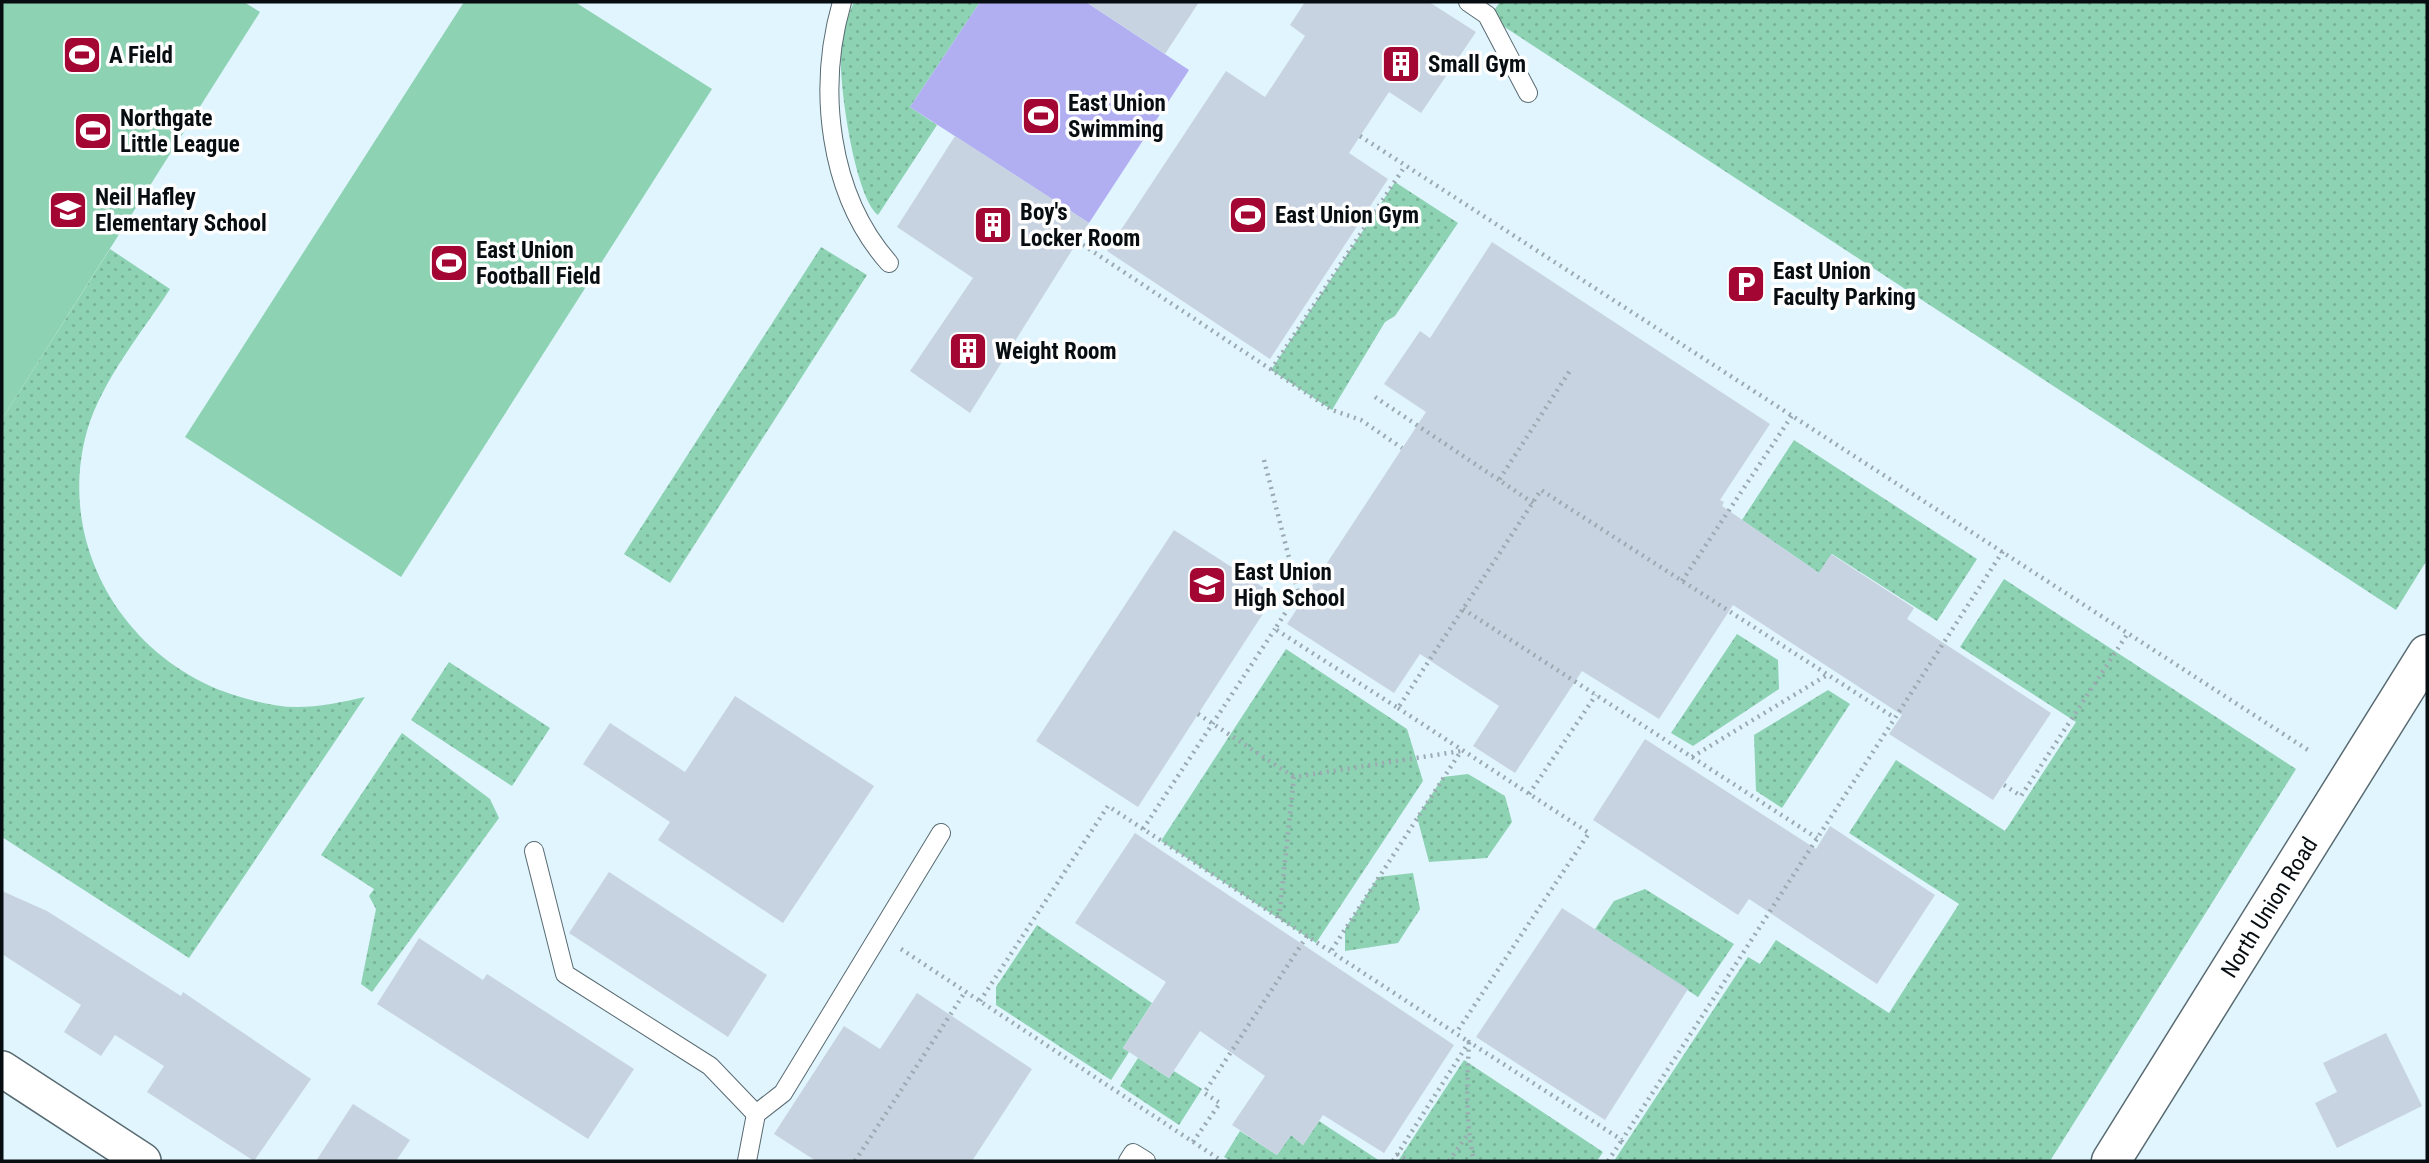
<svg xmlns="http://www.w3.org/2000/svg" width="2429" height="1163" font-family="'Roboto Condensed',sans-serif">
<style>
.green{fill:url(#green-dots)}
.pitch{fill:#8dd2b3}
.water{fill:#b1aff1}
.building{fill:#c8d3e2}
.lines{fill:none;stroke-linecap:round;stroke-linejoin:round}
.service-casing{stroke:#596b72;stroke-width:20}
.minor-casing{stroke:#596b72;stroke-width:38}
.tertiary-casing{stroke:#596b72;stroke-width:41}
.path{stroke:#9baab1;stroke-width:4.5;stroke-dasharray:2 5;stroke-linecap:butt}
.service{stroke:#fff;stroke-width:18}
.minor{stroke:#fff;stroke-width:35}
.tertiary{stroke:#fff;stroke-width:38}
.labels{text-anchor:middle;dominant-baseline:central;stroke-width:7;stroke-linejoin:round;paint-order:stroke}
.poi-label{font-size:23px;font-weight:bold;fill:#070d10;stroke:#fefefe;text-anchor:start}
.street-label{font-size:23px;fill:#070d10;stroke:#fefefe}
</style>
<defs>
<pattern id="green-dots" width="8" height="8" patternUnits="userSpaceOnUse" patternTransform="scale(1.75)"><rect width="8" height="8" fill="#8dd2b3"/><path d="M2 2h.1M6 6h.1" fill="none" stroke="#78b399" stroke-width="1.8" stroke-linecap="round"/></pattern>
</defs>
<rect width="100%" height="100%" fill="#e1f5fe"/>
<g class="green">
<path d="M854,2H980L910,107L937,125L878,215C855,197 839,86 841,54C842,35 846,19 854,2Z"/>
<polygon points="1500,2 2427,2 2427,560 2396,610 1500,24 1495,9"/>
<polygon points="1395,182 1458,223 1395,316 1385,322 1332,410 1271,370"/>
<polygon points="821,247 867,275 670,583 624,554"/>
<path d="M110,249L170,289C141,334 102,380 87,431C55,545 125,660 234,695C254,701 276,707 297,707C319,707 343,702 365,697L189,958L2,837V419Z"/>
<polygon points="1794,440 1977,559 1937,621 1832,554 1819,573 1742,520"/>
<polygon points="2004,579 2296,769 2050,1161 1614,1161 1748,957 1760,964 1776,940 1889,1013 1959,904 1849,833 1896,760 2005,831 2076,722 1960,647"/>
<polygon points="1737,634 1778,660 1779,689 1693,746 1671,733"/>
<polygon points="1286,649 1407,729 1423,781 1316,943 1161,841"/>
<polygon points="449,662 550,728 512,786 411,720"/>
<polygon points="1828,690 1850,704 1782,808 1756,791 1754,735"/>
<polygon points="402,733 490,799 499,818 372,992 361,984 376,909 369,896 374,889 321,855"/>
<polygon points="1468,774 1505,796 1512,822 1487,858 1429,862 1417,817 1443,777"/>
<polygon points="1413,873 1420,909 1398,943 1345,951 1345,929 1378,877"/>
<polygon points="1645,889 1734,944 1698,997 1595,929 1614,901"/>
<polygon points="1037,925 1152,1003 1123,1048 1129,1052 1111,1080 996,1005 996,987"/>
<polygon points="1138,1058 1169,1078 1174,1071 1202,1089 1179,1125 1120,1086"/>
<polygon points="1464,1060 1603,1152 1597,1161 1398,1161"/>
<polygon points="1319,1121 1380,1161 1231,1161 1224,1157 1240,1131 1277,1155 1291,1135 1303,1145"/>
</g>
<g class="pitch">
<polygon points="2,2 244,2 260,12 2,419"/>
<polygon points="464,2 575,2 712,89 401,577 185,437"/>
</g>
<polygon class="water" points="980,2 1086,2 1189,70 1089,223 910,107"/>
<g class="building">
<polygon points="1086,2 1199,2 1165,54"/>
<polygon points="1305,2 1429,2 1476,32 1421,113 1389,92 1349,153 1388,179 1270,359 1107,251 1226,71 1265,97 1305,36 1290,25"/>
<polygon points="955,136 1089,223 970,413 910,371 973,278 897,227"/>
<polygon points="1492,242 1770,424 1720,500 1724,502 1722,506 1819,573 1831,554 1914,608 1907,619 2051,713 1993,800 1889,734 1902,715 1733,605 1659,719 1582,671 1515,773 1473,746 1499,706 1420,654 1394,693 1287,624 1426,412 1384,384 1420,331 1430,338"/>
<polygon points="1174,530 1275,595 1138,807 1036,741"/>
<polygon points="735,696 874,786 783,923 658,840 670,822 583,764 610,723 685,772"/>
<polygon points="1645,739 1816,849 1830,826 1935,895 1877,984 1749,899 1738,915 1593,820"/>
<polygon points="1135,833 1454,1045 1384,1153 1323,1115 1303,1145 1291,1135 1277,1155 1232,1125 1265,1076 1200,1031 1169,1078 1123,1048 1166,982 1075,923"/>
<polygon points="609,872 767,975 728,1037 569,933"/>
<polygon points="2,891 47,911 181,996 183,992 311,1079 254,1161 147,1092 164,1066 115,1035 101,1056 64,1032 81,1005 2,954"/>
<polygon points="1562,908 1688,989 1605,1120 1476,1037"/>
<polygon points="419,938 483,980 487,974 634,1069 588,1139 377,1004"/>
<polygon points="917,993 1032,1069 972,1161 816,1161 774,1134 844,1026 880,1049"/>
<polygon points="2386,1033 2422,1106 2337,1148 2315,1103 2337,1092 2323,1063"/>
<polygon points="353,1104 410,1140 396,1161 316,1161"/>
</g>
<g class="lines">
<g class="service-casing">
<g id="service">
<path d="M842,2C817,88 828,194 889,263"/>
<polyline points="1468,2 1487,15 1528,93"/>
<polyline points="534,851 565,974 710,1066 756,1114"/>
<polyline points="747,1161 756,1114 783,1093 941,833"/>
<polyline points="1128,1161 1133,1153 1146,1161"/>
</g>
</g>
<g class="minor-casing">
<polyline id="minor" points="2,1069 143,1161"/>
</g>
<g class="tertiary-casing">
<g id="tertiary">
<path id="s1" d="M2111,1161L2427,654"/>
</g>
</g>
<g class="path">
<polyline points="1360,136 2308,750"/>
<polyline points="1077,241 1332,410 1361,420 1402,448"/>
<polyline points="1271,370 1405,166"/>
<polyline points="1375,397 1499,480"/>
<polyline points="1264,460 1298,593 1275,629 1398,708 1541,490 1895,718"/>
<polyline points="1533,503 1499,480 1571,369"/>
<polyline points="1682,581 1793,414"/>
<polyline points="1463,609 1817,838"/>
<polyline points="1398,708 1589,833 1456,1033"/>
<polyline points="1198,714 1294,777"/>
<polyline points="1692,757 1827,675"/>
<polyline points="2004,785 2021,796 2128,633"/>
<polyline points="1529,794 1596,695"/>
<polyline points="1143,829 1275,629"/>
<polyline points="1279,918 1294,777 1461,751 1331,951"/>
<polyline points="901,949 1222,1161"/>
<path d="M980,1001L1108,806L1469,1042C1467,1083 1465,1121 1474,1161"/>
<polyline points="1193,1142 1220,1103 1204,1093 1307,936"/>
<polyline points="1397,1154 1408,1161"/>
<polyline points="855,1161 965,992"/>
<polyline points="1393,1161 1469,1042 1622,1140 2003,551"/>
<polyline points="1449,1161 1468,1134"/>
<polyline points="1608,1161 1622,1140"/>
</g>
<use href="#service" class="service"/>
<use href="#minor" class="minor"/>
<use href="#tertiary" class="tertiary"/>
</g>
<defs>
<g id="stadium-square" transform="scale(2.0125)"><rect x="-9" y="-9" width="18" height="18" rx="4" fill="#a30633" stroke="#fefefe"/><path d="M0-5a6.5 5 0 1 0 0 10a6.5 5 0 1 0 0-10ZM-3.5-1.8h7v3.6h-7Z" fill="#fff"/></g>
<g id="building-square" transform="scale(2.0125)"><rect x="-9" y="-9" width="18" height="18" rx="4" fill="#a30633" stroke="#fefefe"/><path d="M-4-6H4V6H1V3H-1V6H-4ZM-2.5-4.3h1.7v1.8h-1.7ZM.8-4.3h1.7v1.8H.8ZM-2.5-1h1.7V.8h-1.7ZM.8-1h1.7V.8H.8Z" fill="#fff"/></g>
<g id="school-square" transform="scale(2.0125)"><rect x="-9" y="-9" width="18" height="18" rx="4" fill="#a30633" stroke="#fefefe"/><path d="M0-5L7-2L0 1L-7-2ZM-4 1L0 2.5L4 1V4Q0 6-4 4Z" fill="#fff"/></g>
<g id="parking-square" transform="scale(2.0125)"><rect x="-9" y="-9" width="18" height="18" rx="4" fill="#a30633" stroke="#fefefe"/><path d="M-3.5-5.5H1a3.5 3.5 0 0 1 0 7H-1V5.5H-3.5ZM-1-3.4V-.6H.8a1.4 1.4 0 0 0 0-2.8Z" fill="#fff"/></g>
</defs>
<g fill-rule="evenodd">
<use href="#stadium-square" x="82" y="55"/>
<use href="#building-square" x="1401" y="64"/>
<use href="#stadium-square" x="1041" y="116"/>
<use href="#stadium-square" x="93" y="131"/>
<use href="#school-square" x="68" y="210"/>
<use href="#stadium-square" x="1248" y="215"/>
<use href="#building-square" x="993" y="225"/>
<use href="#stadium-square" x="449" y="263"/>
<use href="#parking-square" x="1746" y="284"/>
<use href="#building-square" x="968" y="351"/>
<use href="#school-square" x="1207" y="585"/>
</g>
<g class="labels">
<g class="poi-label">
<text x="109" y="55">A Field</text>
<text x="1428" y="64">Small Gym</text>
<text x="1068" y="103">East Union<tspan x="1068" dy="26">Swimming</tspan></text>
<text x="120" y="118">Northgate<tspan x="120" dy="26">Little League</tspan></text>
<text x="95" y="197">Neil Hafley<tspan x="95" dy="26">Elementary School</tspan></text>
<text x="1020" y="212">Boy's<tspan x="1020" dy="26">Locker Room</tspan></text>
<text x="1275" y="215">East Union Gym</text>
<text x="476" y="250">East Union<tspan x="476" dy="26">Football Field</tspan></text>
<text x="1773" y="271">East Union<tspan x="1773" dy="26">Faculty Parking</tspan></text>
<text x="995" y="351">Weight Room</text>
<text x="1234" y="572">East Union<tspan x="1234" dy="26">High School</tspan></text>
</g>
<g class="street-label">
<text stroke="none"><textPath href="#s1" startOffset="299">North Union Road</textPath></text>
</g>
</g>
<rect width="2429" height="1163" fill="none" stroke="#070d10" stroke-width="7"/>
</svg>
